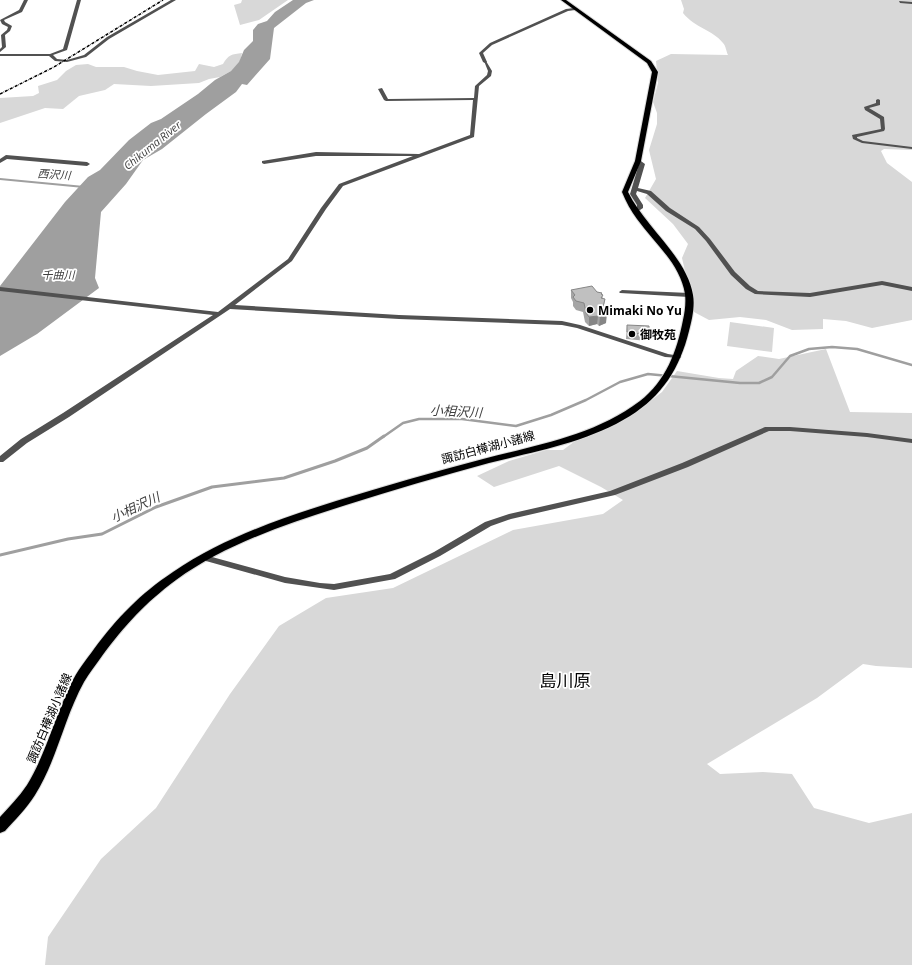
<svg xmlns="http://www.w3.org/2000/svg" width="912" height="965" font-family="'Open Sans','Noto Sans JP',sans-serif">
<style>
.green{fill:#d8d8d8}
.water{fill:#9f9f9f}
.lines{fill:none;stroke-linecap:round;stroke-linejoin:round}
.stream-far2{stroke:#9f9f9f;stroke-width:2}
.stream-far1{stroke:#9f9f9f;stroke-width:2.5}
.stream{stroke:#9f9f9f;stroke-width:3}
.primary-casing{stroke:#dbdbdb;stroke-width:2}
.minor{fill:#515151;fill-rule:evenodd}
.tertiary{fill:#515151;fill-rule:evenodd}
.primary{fill:#000;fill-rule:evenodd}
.rail{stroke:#000;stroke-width:1.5;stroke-dasharray:3 1 0.5 1;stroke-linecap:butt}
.wall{fill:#a5a5a5}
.shaded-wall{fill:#868686}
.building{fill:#c0c0c0;stroke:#868686}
.poi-dot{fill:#000;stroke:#fff;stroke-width:1.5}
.labels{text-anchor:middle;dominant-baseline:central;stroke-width:3.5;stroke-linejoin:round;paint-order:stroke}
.far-water-label{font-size:11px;font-style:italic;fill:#404040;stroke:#fff}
.poi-label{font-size:12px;font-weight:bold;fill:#000;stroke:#fff;text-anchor:start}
.street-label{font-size:12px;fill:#000;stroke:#fff}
.water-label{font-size:13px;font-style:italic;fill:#404040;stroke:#fff}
.near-quarter-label{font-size:17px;fill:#000;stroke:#fff}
</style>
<rect width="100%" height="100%" fill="#fff"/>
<g class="green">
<polygon points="242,0 288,0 259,20 240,25 234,5 241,3"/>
<path d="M681,0H912V150L884,149L881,151L887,163L912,182V320L872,328L846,321L823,319V329L792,330L766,320L740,317L709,320L694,312V302L692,288L685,271L682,258L688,244L673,224L645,198L656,179L649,150L657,124V113L653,102L658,83L656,61L671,54L728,55C726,51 726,46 723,43C713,30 695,28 683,13L684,9Z"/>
<path d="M242,53L240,62L231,71L220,77L209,79L199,83L151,86L114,84L105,90L79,96L63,109L45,108L0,123V98L33,96L39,93L38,86L57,80L66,71L76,65L88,64L96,67H124L137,71L158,75L195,71L199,64L214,67L223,64C228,55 232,54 242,53Z"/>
<polygon points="730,322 774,328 772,352 727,346"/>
<polygon points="826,349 850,412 912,413 912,668 876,666 863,664 817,698 707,764 720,774 763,772 792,774 814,808 869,823 912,813 912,965 45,965 48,937 101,859 156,808 230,694 279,626 326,598 393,588 513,530 603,514 623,500 601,487 559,466 494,487 477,476 509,461 546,450 563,450 575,441 619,422 637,411 662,392 677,371 719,378 733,379 736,371 758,356 779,359"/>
</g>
<polygon class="water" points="293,0 314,0 306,3 274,28 270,59 247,85 242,84 236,92 206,114 162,149 143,160 126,184 101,212 95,278 99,288 37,334 0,356 0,286 65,202 88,177 100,170 129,140 151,123 161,119 198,94 215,80 231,71 239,62 244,50 253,41 253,30 258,24 267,21 275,12"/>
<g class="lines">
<polyline class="stream-far2" points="0,179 84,187"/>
<polyline class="stream-far1" points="383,437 403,423 419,419 462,419 516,426 551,415 586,400 620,382 648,374 740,383 759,383 772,377 790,356 809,349 832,347 857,349 912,365"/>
<polyline class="stream" points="0,555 68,539 102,534 156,507 212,487 284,478 335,461 367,448 384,436"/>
<g class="primary-casing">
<path id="primary" d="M561,0H566L651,61L658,72L641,161L628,192C645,227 687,257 693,295C695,306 692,320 689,331C680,368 662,396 630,416C588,442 537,451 489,463C441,476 393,490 346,505C287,524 227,543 176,580C145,603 125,625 102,656C96,665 89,673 84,682C64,718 57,760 35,795C27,808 15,820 5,831L0,833V817C9,807 19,797 27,785C46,754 55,716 71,684C77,671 86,660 94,649C117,618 140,594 173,572C223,538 279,519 336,501C385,486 433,472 483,459C536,445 594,436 640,401C666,381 677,351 683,320C685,311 686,302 685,294C680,263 654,243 637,219C631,211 626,202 622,192L635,161L652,72L647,63Z"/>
</g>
<g class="minor">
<polygon points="24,0 28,0 22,12 4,20 5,22 12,26 10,31 5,35 6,47 0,52 0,49 2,47 1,35 7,30 8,27 2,24 0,20 19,10"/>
<polygon points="77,0 81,0 67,50 53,55 57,59 67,60 84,55 107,37 171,0 176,0 109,39 86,57 67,62 55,61 49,56 0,56 0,54 50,54 63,49"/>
<polygon points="899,1 912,2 912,4 900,3"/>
<polygon points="484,61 486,61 492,71 491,76 479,86 474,137 343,186 326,209 292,261 235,305 399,315 562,321 580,325 668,354 680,356 681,357 680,358 665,357 577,328 562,325 399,319 230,309 69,417 27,443 3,462 0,462 0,456 21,439 63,413 213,315 0,291 0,287 218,312 288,259 321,208 339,184 413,156 316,156 264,164 262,163 262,161 316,152 419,154 470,135 473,100 386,101 384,100 378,89 382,88 388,99 474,98 475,86 487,75 488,71"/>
<polygon points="878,99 880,100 880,105 869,108 884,117 885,129 884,131 857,137 857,138 863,141 912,147 912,149 862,143 853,139 852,135 881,129 880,119 865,110 864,107 876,103 876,100"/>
<polygon points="6,155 87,162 90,164 87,166 7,159 0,163 0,159"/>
<polygon points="638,159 645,164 638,188 651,191 670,208 699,227 710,239 735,272 750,286 758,291 810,293 882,281 912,287 912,291 882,285 810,297 755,294 746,289 731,275 706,241 695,229 666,211 647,194 637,191 636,194 643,205 643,208 637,212 633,212 632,211 637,207 637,205 630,194 639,164 635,161"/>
<polygon points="765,427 790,427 867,433 912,439 912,443 867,437 790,431 769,431 688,467 615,495 511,519 491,526 440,556 395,579 334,590 285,583 206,561 202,556 203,554 206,553 212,557 285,577 320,583 334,584 390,574 434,552 485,522 509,514 610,491 682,463"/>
</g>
<g class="tertiary">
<polygon points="574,8 575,10 568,11 492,45 483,53 487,62 485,63 483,62 479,53 490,43 566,9"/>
<polygon points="622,290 689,293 692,295 689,297 620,293 619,292"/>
</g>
<use href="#primary" class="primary"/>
<polyline class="rail" points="0,94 54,67 163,0"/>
</g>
<g class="wall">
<polygon points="571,290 597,292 602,293 606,323 599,326 597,324 589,326 585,322 583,312 576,310 573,306 573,302 571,298"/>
<polygon points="627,325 649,335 648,341 626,339"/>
</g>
<g class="shaded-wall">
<polygon points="605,299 602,316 607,314 606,323 599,326 600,317 603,307"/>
<polygon points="598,316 597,324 589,326 589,317"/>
</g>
<g class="building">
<polygon points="592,286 597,292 602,293 601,294 603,295 601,298 605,299 603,307 607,314 600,317 598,316 589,317 586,313 584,303 576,301 573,297 575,295 571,290"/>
<polygon points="627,325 649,326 649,335 627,332"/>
</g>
<g class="poi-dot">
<circle cx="590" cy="310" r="4"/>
<circle cx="632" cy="334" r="4"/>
</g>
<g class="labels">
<g class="far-water-label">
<text transform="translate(152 145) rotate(-39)">Chikuma River</text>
<text transform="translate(54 174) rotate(4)">西沢川</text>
<text x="58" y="274">千曲川</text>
</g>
<g class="poi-label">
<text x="598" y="310">Mimaki No Yu</text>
<text x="640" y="334">御牧苑</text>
</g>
<g class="street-label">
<text transform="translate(488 447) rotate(-15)">諏訪白樺湖小諸線</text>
<text transform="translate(49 718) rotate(-67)">諏訪白樺湖小諸線</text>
</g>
<g class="water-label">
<text transform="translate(456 411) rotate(3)">小相沢川</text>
<text transform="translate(135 507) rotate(-25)">小相沢川</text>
</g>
<g class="near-quarter-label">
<text x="565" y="680">島川原</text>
</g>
</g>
</svg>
